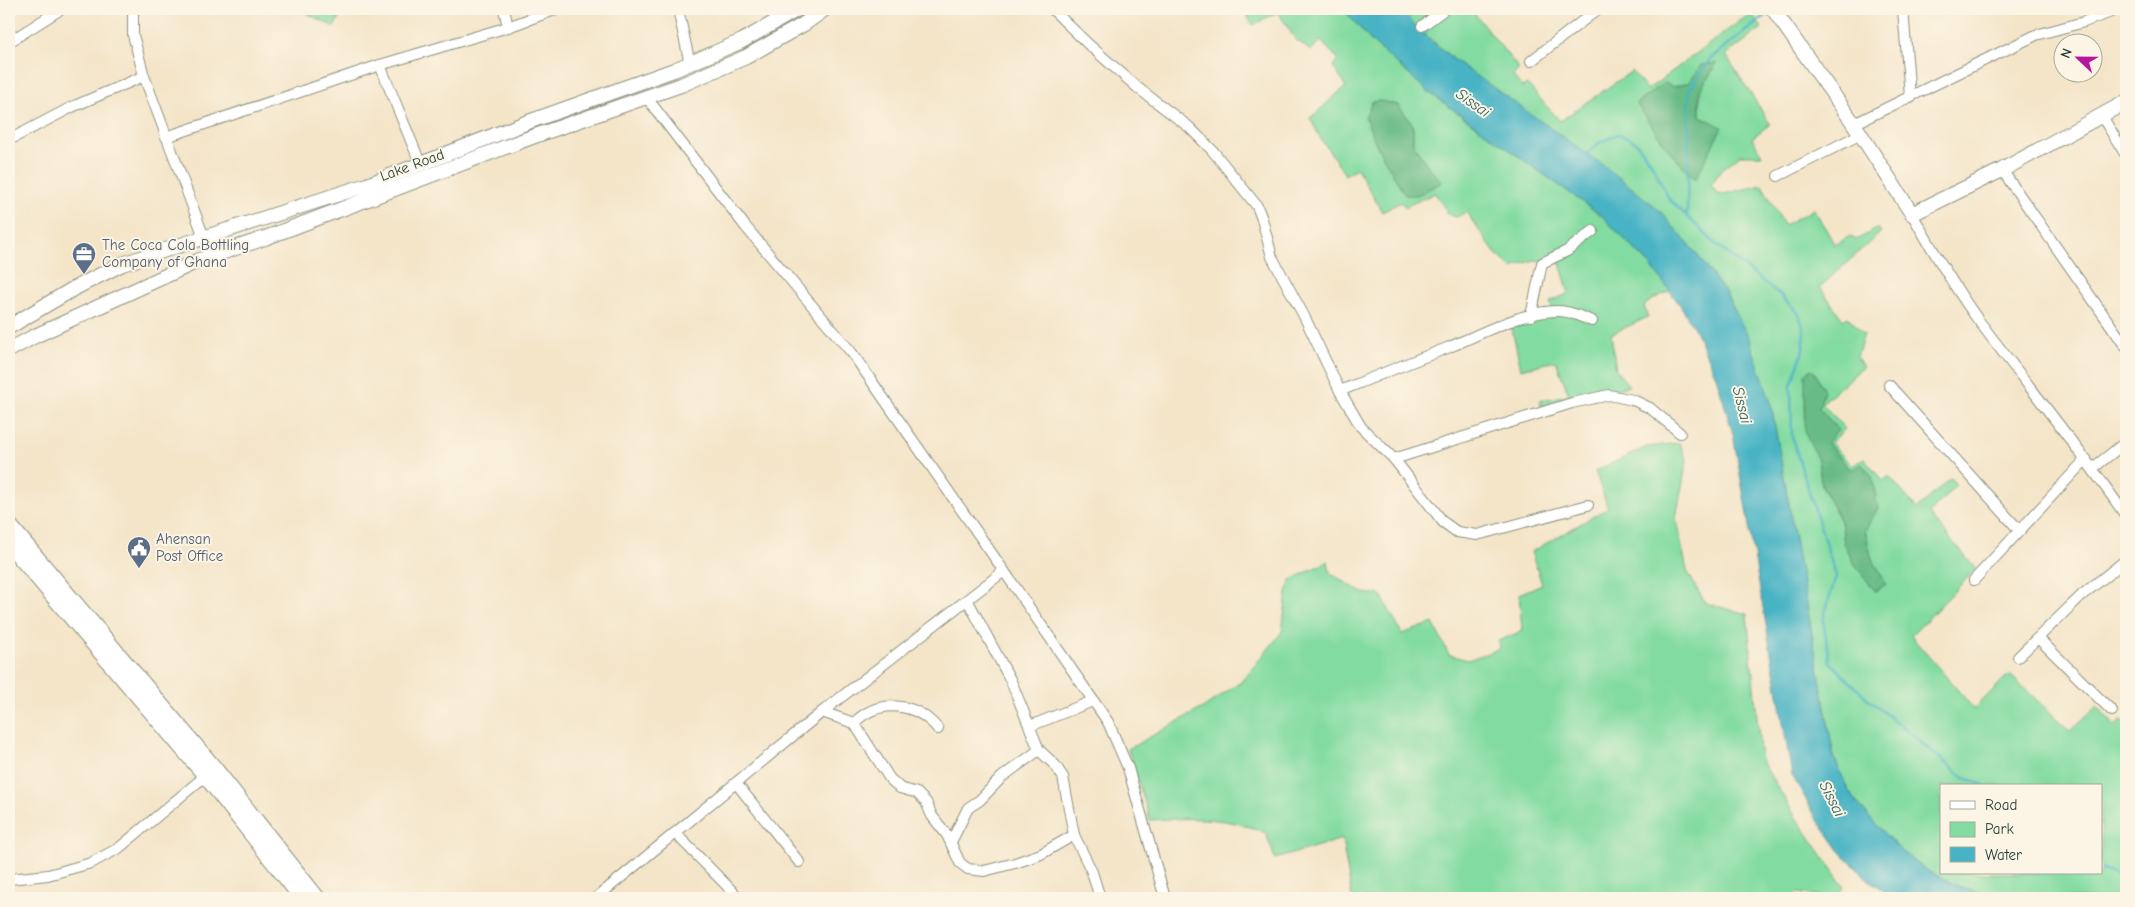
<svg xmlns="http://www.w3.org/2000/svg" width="2135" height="907" font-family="'Comic Neue',sans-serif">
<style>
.green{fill:#82dba0;stroke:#508c6a;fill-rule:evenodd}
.forest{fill:#69bb86;stroke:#447c5d}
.water{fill:#47b3c4;stroke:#33787c}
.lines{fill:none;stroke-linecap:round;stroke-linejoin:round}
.stream{stroke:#47b3c4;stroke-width:2.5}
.street-casing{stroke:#8a917e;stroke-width:12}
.secondary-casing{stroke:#8a917e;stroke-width:16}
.street{stroke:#fff;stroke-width:10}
.secondary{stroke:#fff;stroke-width:14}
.labels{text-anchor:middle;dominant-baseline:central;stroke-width:4;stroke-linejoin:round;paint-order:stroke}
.street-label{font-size:15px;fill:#1f3d34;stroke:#fcf5e5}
.service-label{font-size:15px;fill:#4e5e75;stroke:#fcf5e5;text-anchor:start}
.water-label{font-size:16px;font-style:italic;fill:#2b605f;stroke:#fcf5e5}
</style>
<rect width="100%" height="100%" fill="#fcf5e5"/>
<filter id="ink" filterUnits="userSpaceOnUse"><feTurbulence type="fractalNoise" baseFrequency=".02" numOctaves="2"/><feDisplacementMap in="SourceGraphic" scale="10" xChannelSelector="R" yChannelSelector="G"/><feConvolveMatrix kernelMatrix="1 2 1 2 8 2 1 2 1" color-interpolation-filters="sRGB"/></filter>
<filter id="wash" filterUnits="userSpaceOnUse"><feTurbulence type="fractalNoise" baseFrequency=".0096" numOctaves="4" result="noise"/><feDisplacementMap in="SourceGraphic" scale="20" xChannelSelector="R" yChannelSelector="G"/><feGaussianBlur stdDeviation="1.12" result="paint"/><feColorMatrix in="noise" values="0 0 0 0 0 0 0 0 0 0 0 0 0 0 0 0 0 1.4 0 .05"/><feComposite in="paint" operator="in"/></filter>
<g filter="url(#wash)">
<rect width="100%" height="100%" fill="#f4e5c9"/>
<g class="green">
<polygon points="298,9 344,9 334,27"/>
<path d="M1243,9H1343L1374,44L1430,93L1602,216L1651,266L1670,291L1653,299L1644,306L1648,317L1611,334L1616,370L1629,386L1541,406L1540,400L1569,395L1556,361L1521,369L1511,325L1533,318L1554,317L1550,302L1569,293L1560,263L1534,260L1512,268L1495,253L1466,212L1457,217L1449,215L1435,193L1405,207L1401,202L1382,212L1357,168L1345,175L1324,143H1323L1310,118C1323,108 1332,97 1346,87L1333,66L1338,59L1321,41L1311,51L1295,39L1278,12L1253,25ZM1380,101L1398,105L1413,125V144L1430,170L1442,182L1405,195L1376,144L1372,102Z"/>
<path d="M1417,9L1435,10L1437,9H1471L1519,69L1513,76L1522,87L1527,84L1560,121L1632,71L1647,90L1751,13L1762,28L1726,55L1770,124L1752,138L1762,155H1740L1721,170L1711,185L1719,195L1762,185L1784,225L1814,209L1835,245L1850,236L1856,240L1878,228L1881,232L1820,287L1843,320L1848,317L1864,334L1857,357L1863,367L1822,403L1845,429L1831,443L1852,466L1864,458L1883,481L1889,476L1917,509L1951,478L1956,485L1929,514L1976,569L1911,636L1974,709L2009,674L2070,731L2097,706L2115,726L2121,721L2126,723V898H1998L1958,886L1928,871L1900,850L1868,816L1848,790L1834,757L1771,405L1749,338L1725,292L1696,253L1658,209L1454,60L1408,19ZM1701,65L1700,116L1721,127L1695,180L1667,148L1637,103L1665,83L1673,87L1688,83ZM1815,372L1819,408L1838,430L1827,443L1851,470L1878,508L1865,530L1871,556L1886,584L1876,591L1853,562L1844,544L1842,525L1822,486L1818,460ZM1941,786H2101V873H1941Z"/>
<path d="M1679,443L1687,460L1676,518L1687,571L1705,603L1747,614L1761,760L1795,816L1844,887L1834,898L1797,893L1793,898H1352L1342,839L1275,859L1266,833C1227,816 1192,818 1150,820L1128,749L1201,709L1241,682L1282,632L1287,593L1291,580L1328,561L1330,573L1363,593L1381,595L1402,634L1433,623L1449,655L1468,660L1499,649L1498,641L1522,631L1519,594L1542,584L1531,552L1608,508L1595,471L1647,447Z"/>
</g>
<g class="forest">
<polygon points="1717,63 1699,92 1700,116 1722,127 1695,180 1667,148 1636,103 1665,83 1673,87 1688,83 1701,65"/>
<polygon points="1380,101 1398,105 1413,125 1413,144 1431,170 1442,182 1418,195 1405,195 1376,144 1365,117 1372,102"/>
<polygon points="1811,369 1815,372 1824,391 1819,408 1838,430 1827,443 1851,470 1862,464 1872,476 1878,508 1865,531 1871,556 1886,584 1875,591 1853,562 1844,544 1842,525 1822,486 1818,460 1805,433 1805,374"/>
</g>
<polygon class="water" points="1343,9 1399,9 1430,40 1454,60 1606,167 1658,209 1696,253 1725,292 1749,338 1771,404 1834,757 1848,790 1868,816 1900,850 1928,871 1958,886 1998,898 1892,898 1862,874 1839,850 1817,819 1792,775 1733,434 1716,376 1694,328 1680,305 1651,266 1602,216 1430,93 1374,44"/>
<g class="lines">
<g class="stream">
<polyline points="1585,155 1599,143 1618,134 1635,141 1651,162 1669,199 1718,246 1779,294 1799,314 1805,334 1802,354 1791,385 1792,438 1836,576 1823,620 1830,662 1868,699 1963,777 1986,786"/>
<polyline points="1687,216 1689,90 1711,58 1769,13"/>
<polyline points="2101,869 2126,879"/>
</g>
</g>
</g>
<g filter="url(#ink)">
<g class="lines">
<g class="street-casing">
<g id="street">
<polyline points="133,9 133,35 144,76 211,256"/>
<polyline points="504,9 508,27"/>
<polyline points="678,9 690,64"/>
<path d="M1052,9L1088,44L1138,88L1189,127L1212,150L1257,206L1262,219L1272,257L1304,316L1340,391C1376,376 1411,362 1447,348C1479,335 1524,310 1559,311C1571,311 1581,317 1592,321"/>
<polyline points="1903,9 1910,97"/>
<polyline points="1422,26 1445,9"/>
<polyline points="9,42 61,9"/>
<polyline points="1531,61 1598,9"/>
<polyline points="380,65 421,165"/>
<polyline points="2101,115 2126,155"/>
<polyline points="1854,124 2036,35 2084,22 2119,9"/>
<polyline points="166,137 380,65 508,27 557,9"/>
<polyline points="9,140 72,107 144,76"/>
<polyline points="2002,170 2126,347"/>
<polyline points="1778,176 1861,134"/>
<path d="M1912,214C1933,251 1954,287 1979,321C2028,386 2080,449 2126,516"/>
<polyline points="1531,316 1542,263 1567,251 1593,231"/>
<polyline points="1889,385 2019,530"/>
<polyline points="1340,391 1361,427 1394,459 1443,522 1457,532 1477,535 1588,505"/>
<polyline points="1394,459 1572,403 1609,395 1633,400 1650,408 1680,433"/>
<polyline points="2093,468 2126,442"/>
<polyline points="1004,571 1108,722 1128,768 1165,898"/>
<polyline points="1974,580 2086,459"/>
<polyline points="968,601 1011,681 1039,750 1055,765 1063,777 1074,835 1092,872 1100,898"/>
<polyline points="2038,638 2112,711"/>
<polyline points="2018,657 2082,595 2126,560"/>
<polyline points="822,712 854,723 890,779 900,788 917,793 926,802 932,816 947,835 960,863 968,869 984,871 1015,863 1041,854 1074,835"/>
<path d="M854,723C879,698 916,702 938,729"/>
<polyline points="1030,726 1093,701"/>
<polyline points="736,783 799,862"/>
<polyline points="675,833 739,898"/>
<polyline points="951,842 968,808 980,800 1002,777 1039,750"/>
<polyline points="9,879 48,875 91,863 119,848 210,772"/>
<polyline points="596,898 822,712 1004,571 852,353 745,226 647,98"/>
</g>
</g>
<g class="secondary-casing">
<g id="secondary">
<polyline points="1773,9 1854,124 1912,214 2002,170 2126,102"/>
<polyline points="9,327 73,289 122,264 367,185 528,122 674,70 742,41 798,9"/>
<polyline points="9,350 35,336 200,260 265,238 532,137 681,85 746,57 804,24 825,9"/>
<polyline points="9,524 215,768 318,898"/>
<polyline points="9,545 205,776 301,898"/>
</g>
</g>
<use href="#street" class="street"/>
<use href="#secondary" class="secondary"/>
</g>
</g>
<defs>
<g id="office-pin" transform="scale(1.25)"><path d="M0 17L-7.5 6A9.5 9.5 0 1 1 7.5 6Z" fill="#5c6f8a" stroke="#fcf5e5"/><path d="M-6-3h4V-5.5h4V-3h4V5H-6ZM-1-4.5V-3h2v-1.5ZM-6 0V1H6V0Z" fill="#fff"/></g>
<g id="civic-pin" transform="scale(1.25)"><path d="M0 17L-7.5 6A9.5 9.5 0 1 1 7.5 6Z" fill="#5c6f8a" stroke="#fcf5e5"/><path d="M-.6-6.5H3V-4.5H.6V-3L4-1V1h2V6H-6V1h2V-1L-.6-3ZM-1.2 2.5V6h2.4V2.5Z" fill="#fff"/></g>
</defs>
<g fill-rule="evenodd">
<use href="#office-pin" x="84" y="254"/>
<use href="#civic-pin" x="139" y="548"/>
</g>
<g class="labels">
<g class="street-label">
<text transform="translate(412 165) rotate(-20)">Lake Road</text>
</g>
<g class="service-label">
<text x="102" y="245">The Coca Cola Bottling<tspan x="102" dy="17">Company of Ghana</tspan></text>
<text x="156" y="539">Ahensan<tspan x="156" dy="17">Post Office</tspan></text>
</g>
<g class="water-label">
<text transform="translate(1473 103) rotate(35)">Sissai</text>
<text transform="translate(1742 405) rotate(76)">Sissai</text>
<text transform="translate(1832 799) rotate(63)">Sissai</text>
</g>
</g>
<rect width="2135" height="907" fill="none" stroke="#fcf5e5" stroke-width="30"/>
<rect x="1940" y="784" width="162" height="90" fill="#fcf5e5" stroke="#a4ab9e"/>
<rect x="1950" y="801" width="25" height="8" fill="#ffffff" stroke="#a4ab9e"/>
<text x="1985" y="810" font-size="15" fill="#1f3d34">Road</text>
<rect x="1950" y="822" width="25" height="15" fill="#82dba0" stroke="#a4ab9e"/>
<text x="1985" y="834" font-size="15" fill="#1f3d34">Park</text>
<rect x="1950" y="847" width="25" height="15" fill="#47b3c4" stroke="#a4ab9e"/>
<text x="1985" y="860" font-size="15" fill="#1f3d34">Water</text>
<g transform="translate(2078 58) rotate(292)"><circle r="24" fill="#fcf5e5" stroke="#a4ab9e"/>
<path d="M0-4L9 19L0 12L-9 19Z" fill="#b5179e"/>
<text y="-8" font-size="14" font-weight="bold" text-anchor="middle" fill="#1f3d34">N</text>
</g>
</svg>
